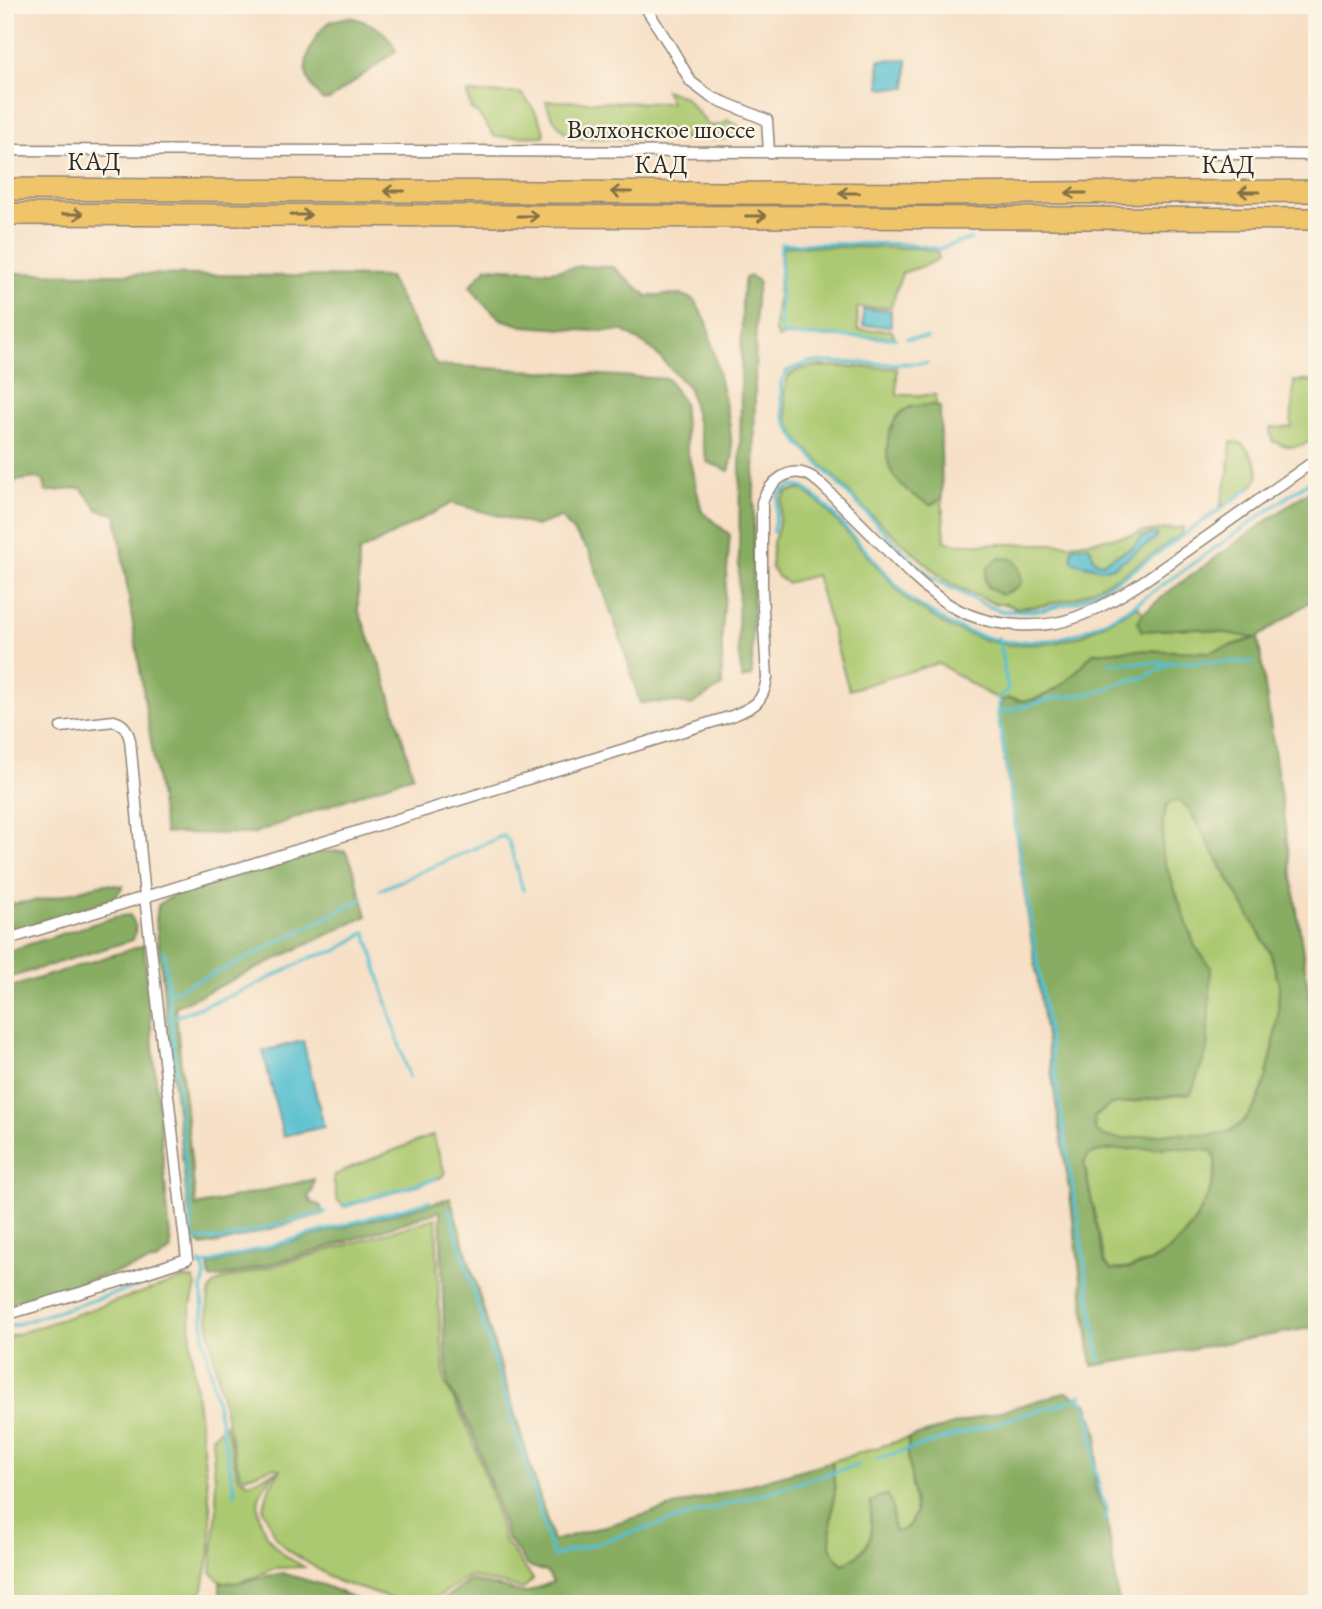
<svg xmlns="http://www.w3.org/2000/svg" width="1322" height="1609" font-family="'EB Garamond',serif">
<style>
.green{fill:#abc970;stroke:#6b7a4e;stroke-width:2;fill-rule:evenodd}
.forest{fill:#88ad62;stroke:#5a6c46;stroke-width:2;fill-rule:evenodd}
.water{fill:#54bfcf;stroke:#40757d;stroke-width:2}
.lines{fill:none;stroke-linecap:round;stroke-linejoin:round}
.stream{stroke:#54bfcf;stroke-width:3.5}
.street-casing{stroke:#908578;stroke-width:13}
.highway-casing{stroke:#908578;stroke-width:24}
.street{stroke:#fff;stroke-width:10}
.highway{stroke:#f0c469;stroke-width:21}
.oneway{stroke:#847047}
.labels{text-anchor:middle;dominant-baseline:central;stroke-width:5;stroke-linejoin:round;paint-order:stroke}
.street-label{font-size:26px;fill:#2b2b2b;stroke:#fcf5e5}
</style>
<rect width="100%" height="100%" fill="#fcf5e5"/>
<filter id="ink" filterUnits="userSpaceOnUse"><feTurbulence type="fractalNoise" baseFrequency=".0143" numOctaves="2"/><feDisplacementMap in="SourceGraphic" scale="14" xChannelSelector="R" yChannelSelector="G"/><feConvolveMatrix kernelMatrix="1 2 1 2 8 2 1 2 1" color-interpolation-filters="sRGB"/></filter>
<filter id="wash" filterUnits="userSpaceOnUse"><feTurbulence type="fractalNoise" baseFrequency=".00686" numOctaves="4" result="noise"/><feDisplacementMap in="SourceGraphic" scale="28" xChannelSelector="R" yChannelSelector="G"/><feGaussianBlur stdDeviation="1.57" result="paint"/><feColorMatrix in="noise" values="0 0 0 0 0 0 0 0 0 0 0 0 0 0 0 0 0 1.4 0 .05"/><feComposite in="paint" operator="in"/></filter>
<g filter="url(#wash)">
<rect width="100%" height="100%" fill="#f6dfc5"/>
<g class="green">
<path d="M665,90L685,97L709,126L723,125L727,120L739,126L740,132L736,137L721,139L571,138C560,129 549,115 546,101L671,103Z"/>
<path d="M467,93H520C529,100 545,125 544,136L495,137L479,115L471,109Z"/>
<polygon points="783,246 920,248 937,252 939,259 926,265 902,273 891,307 857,308 858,330 891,330 895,337 783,336 778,338 775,332 775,324"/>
<path d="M813,366L897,368V395H936V405L910,407L930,505L942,498L945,541L957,544H1071L1132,535L1142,532L1184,527L1180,535L1125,573L1076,598L1041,606L1016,608L1006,604H995L953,585L941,577L867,511L800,442L788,422L785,404L784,390L789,375L800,369ZM1154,534L1158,535L1154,540L1113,567L1101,569L1074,562L1091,549C1091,557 1094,562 1102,563L1133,547L1141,537Z"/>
<path d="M1294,381H1317V437C1300,449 1290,449 1272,441L1270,428L1291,427Z"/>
<path d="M1231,442L1241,443C1251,452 1265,471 1254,484C1246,492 1230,501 1220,507L1229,471Z"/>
<path d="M796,490H804L825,508L908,601L949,627L985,640L1009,645L1054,643L1081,636L1138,606L1143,613L1138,622L1142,631L1193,628L1258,637L1210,652L1127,650L1093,653C1076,673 1056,695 1030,700C1020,703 1012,695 1002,700L986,693L938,663L849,690L816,575L787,583L778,577L771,567L773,543L778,528L782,499L787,492Z"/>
<polygon points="1178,799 1189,809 1271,954 1279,985 1278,1016 1273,1049 1266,1079 1256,1105 1242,1123 1228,1132 1210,1135 1122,1139 1105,1137 1095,1132 1094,1118 1110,1105 1191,1093 1211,968 1195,946 1162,854 1163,821 1167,804"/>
<polygon points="433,1135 445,1173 440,1178 345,1207 337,1200 333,1176 349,1168"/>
<path d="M1170,1147L1212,1150C1219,1164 1214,1179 1209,1193C1190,1238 1162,1268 1111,1270L1104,1262L1084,1163L1088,1155C1105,1147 1117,1150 1135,1149C1146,1149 1158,1148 1170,1147Z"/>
<path d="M436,1218L439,1310L445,1383L469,1430L489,1487L504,1540L533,1579L523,1589L469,1576L428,1604H408L337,1581L289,1551L276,1538L263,1509L270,1486L280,1469L274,1467L245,1477L240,1474C230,1438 223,1403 216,1366C212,1344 205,1318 209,1295C210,1287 215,1283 222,1280L320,1253Z"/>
<polygon points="185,1278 193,1279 196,1286 190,1309 191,1349 211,1515 211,1548 200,1603 5,1604 5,1338"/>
<path d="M225,1424L238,1476L249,1483L277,1471C269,1479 262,1487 259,1498C255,1517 267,1540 281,1552C287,1558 296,1562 304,1567L274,1568L258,1576L236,1583L220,1582L211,1572L217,1509L212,1437Z"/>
<path d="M908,1438V1456L916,1512L908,1526L900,1531H893L892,1505L870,1514C870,1520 872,1528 871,1533C869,1547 855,1558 843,1564L837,1559L830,1546L831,1519L835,1493L832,1461Z"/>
</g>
<g class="forest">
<path d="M349,17C370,22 388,30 396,51L329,100H322C315,91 307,82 306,70C305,54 318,28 332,21C337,19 344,18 349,17Z"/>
<polygon points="583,266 613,267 647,296 681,294 694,300 707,322 729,420 733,457 729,471 707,462 689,388 653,350 624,331 593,331 523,326 501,319 483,303 470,286 487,267 551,271"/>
<polygon points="5,273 389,277 436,365 668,379 683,402 687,449 702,512 730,535 722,631 722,686 691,705 671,702 640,703 623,646 589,551 561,517 536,526 452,503 359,552 358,609 386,681 413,775 252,834 165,833 116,514 99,510 81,488 46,492 44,481 37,478 5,482"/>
<polygon points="751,276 759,282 756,296 752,676 742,679 738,648 742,298 745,278"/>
<path d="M936,405L940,407L942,498L931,505C916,498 900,487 892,473C882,453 887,419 908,408C916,404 928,406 936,405Z"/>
<path d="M1317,485V597L1258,637L1317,1051V1327L1092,1366L1071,1202L997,711C1009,688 1009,703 1027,701C1032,701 1039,698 1043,696C1063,688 1079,669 1093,653L1127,650L1210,652L1256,638L1193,628L1142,631L1138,622L1143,613L1172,589ZM1178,800L1189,809L1271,954L1279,985L1278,1016L1273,1049L1266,1079L1256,1105L1242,1123L1228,1132L1210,1135L1170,1133L1122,1139L1105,1137L1095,1131L1094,1117L1110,1105L1191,1093L1207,1051L1211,968L1195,946L1162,854L1163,821L1167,804ZM1170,1147L1212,1151C1219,1164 1214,1180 1209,1193C1190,1238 1162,1268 1111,1270L1104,1262L1084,1163L1089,1155C1106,1147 1117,1150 1135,1149C1146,1149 1158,1148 1170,1147Z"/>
<polygon points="999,558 1013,559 1019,568 1022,581 1018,588 1001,595 988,587 985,578 988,567"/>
<polygon points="345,851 352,864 367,916 175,1007 196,1206 314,1179 312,1192 308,1196 312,1203 320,1205 323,1214 223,1242 202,1246 193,1237 188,1209 156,922 158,905 173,895 319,852"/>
<path d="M105,884L123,886L114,899L5,934V906C20,901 35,902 50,898C69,894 86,887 105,884Z"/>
<path d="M130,915C136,924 137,929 133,940L5,979V952L115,917Z"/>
<polygon points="144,945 171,1250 158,1260 5,1305 5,989"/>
<path d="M450,1198L553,1541L832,1461L835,1493L831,1519L830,1546L837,1559L843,1564C856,1558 871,1546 871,1531C871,1521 870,1512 871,1502L879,1497L888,1495L892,1505L894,1531H900L908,1526L916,1513L908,1456V1438L1067,1392L1087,1403L1098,1435L1095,1473V1486L1100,1502L1106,1512L1119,1604H437L470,1580L525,1593L553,1582L547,1572L528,1566L507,1538L491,1486L472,1430L448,1385L444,1326L440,1211L317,1251L230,1275L210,1279L208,1265Z"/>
<polygon points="282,1573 323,1585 368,1604 220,1604 220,1582 236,1583"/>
</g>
<g class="water">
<polygon points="907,59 907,88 880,88 879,60"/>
<rect x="863" y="310" width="28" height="16"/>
<path d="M1154,534L1158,535L1154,540L1113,567L1101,569L1074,562L1072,560V548L1076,546H1089C1094,553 1090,561 1102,563L1133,547L1141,537Z"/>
<polygon points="303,1041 324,1127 283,1136 263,1051"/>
</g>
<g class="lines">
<g class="stream">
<polyline points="896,338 784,335 780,331 781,244 900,244 922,246 938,249 971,239"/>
<polyline points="907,338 927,338"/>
<polyline points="927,363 892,364 810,362 787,371 781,383 781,399 784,416 789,427 799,443 914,562 934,579 987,606 1003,611 1043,610 1078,601 1128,574 1250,488"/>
<polyline points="773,532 779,495 786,489 793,486 804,488 812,494 826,506 909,599 950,625 974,634 999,641 1015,642 1053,640 1079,633 1116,616 1133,606 1317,476"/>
<polyline points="998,638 1008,688 1005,693 999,697 998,713 1100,1362"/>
<polyline points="1109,663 1254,662"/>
<polyline points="998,713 1055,698 1096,693 1119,683 1145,677 1172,662"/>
<polyline points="380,890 500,837 504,836 509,842 523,890"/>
<polyline points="164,951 194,1251"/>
<polyline points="168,993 233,965 361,900"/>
<polyline points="170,1017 180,1015 252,987 312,957 336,951 366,932 409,1077"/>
<polyline points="343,1206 437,1178"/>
<polyline points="449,1209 553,1556 858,1465"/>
<polyline points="192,1239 221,1240 325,1212"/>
<polyline points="200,1262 203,1267 205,1276 202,1289 204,1339 235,1494"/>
<polyline points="199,1266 429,1201"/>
<polyline points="5,1328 170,1276"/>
<polyline points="1079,1397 1086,1407 1092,1425 1094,1446 1093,1459 1101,1497 1107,1507 1105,1521"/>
<polyline points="877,1459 1070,1401 1082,1395"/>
</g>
</g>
</g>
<g filter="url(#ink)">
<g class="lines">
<g class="street-casing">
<g id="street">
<polyline points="644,5 672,49 691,82 711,97 767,120 769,152"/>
<polyline points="5,150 1159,153 1317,155"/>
<path d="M5,940L732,716C754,707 763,703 767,678L762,591V502C770,482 789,464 812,477C816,480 821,484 825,488C845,508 865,528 885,548C906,570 927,592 953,607C988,627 1040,631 1077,617C1119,601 1155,573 1191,548C1233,518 1275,489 1317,459"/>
<path d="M5,1315L114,1283L187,1259L145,897L130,740C127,729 124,724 114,721L61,727"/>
</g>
</g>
<g class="highway-casing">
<g id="highway">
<polyline points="5,189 926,194 1317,191"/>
<polyline points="5,214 1317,219"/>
</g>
</g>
<use href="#street" class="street"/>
<use href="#highway" class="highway"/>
</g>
<defs><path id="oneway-shaft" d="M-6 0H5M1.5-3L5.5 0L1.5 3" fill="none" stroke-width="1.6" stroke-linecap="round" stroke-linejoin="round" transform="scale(1.75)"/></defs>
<g class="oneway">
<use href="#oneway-shaft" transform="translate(394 191) rotate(-180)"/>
<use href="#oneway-shaft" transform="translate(621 192) rotate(-180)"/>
<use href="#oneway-shaft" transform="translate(1249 192) rotate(180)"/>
<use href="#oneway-shaft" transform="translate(849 193) rotate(-180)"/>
<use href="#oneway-shaft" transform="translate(1076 193) rotate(180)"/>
<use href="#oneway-shaft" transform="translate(73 214)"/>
<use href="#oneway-shaft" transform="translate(301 215)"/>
<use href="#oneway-shaft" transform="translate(528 216)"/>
<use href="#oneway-shaft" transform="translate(756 216)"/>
</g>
</g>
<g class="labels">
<g class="street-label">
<text x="661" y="129">Волхонское шоссе</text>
<text x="94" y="161">КАД</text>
<text x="661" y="164">КАД</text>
<text x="1228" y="164">КАД</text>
</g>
</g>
<rect width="1322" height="1609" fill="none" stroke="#fcf5e5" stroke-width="28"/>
</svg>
